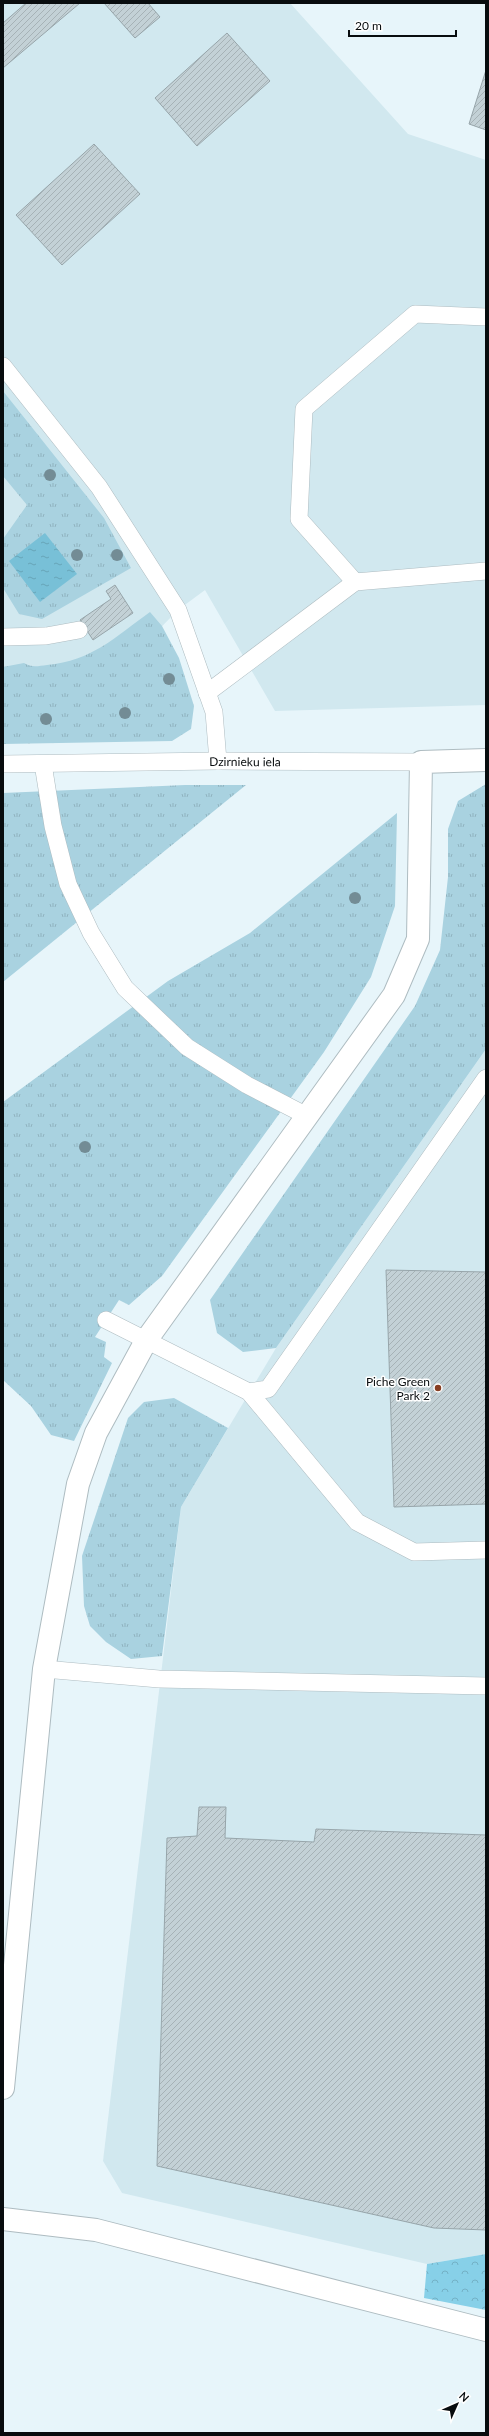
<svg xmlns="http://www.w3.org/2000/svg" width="489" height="2436" font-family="Lato,sans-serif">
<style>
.built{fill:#d1e8ef}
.grass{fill:url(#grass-tufts)}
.forest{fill:url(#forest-crowns)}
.water{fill:url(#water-ripples)}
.building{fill:url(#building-hatch);stroke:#97a5aa}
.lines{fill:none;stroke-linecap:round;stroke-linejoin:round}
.lane-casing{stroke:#aebcc1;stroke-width:18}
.street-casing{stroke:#aebcc1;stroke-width:24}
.secondary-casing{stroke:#aebcc1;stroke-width:24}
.lane{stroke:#fff;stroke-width:17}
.street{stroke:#fff;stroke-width:22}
.secondary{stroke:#fff;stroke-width:22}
.tree{fill:#738c95}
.poi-dot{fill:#873e22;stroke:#fff;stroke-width:1.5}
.labels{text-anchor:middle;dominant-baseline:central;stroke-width:3;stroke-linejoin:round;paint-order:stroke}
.street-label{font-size:12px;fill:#080c0e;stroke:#fff}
.poi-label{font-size:12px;fill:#080c0e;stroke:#fff;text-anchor:end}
</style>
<defs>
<pattern id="grass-tufts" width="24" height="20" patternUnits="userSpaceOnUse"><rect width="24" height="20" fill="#a9d2e0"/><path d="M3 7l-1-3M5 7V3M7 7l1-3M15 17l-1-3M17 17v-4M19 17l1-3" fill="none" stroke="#90b3bf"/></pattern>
<pattern id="forest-crowns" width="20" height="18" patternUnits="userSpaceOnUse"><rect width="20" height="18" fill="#87d0e8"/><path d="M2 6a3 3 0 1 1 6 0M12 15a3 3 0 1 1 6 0" fill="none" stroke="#73b1c6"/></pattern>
<pattern id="water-ripples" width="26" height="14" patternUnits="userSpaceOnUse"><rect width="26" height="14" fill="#78c0d7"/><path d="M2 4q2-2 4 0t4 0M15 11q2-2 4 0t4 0" fill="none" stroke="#66a4b7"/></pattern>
<pattern id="building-hatch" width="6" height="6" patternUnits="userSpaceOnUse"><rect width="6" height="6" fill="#c3d1d6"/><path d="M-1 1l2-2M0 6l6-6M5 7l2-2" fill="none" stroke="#a6b2b6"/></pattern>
</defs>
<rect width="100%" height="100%" fill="#e7f5fa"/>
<g class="built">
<polygon points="3,3 290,3 408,134 486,160 486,705 275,711 205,590 178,610 113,676 3,699"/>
<polygon points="486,1049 486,2254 427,2264 122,2193 103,2161 181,1507 276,1348"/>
</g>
<g class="grass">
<polygon points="3,391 104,518 131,568 42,619 19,614 3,588 3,539 27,505 3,476"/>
<path d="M150,612L162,626L179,658L194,706L191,729L172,741L3,744V667L24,663C32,668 38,666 47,665C92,661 115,637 150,612Z"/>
<polygon points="486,784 486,1049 276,1348 243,1352 217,1333 210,1300 415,1006 440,950 448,877 448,829 458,801"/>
<polygon points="185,785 246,785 3,982 3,793"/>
<polygon points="397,813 395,906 371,977 324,1052 162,1276 129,1305 119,1300 95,1337 106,1342 104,1357 112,1363 74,1441 51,1435 31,1406 3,1380 3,1102 168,981 250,933"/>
<polygon points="174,1398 228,1428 181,1507 162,1656 131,1659 106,1642 90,1626 84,1606 82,1556 128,1418 144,1402"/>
</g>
<polygon class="forest" points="486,2254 486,2310 424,2298 427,2264"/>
<polygon class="water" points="45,533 77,574 40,602 9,561"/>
<g class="building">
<polygon points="26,3 80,3 3,68 3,23"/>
<polygon points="104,3 148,3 160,17 135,38"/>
<polygon points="227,33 270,81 197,146 155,98"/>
<polygon points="486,70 486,130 469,124"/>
<polygon points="94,144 140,194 62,265 16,215"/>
<polygon points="115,585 133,613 93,640 80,620 111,599 106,591"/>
<polygon points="386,1270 486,1272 486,1504 394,1507"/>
<polygon points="199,1807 226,1807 225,1838 314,1842 316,1829 486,1835 486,2230 434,2228 157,2166 167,1838 197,1836"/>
</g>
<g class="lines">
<g class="lane-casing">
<g id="lane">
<polyline points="486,317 415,314 304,409 299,519 355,582 486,571"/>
<polyline points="3,366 99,487 178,610 214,712 218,761"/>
<polyline points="3,637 46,636 79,630"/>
<polyline points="207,693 355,582"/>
<path id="s1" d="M3,764L218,761L421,762"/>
<polyline points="43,764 53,826 68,884 91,933 125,988 187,1047 247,1085 307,1116"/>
<polyline points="106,1320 249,1392 357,1522 414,1552 486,1550"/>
<polyline points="249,1392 268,1389 486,1078"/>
<polyline points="44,1669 159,1679 486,1686"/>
</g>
</g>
<g class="street-casing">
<polyline id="street" points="3,2219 96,2230 486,2330"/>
</g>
<g class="secondary-casing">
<polyline id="secondary" points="3,2088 44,1669 78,1484 96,1433 147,1339 394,995 418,939 421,762 486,760"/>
</g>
<use href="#lane" class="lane"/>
<use href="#street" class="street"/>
<use href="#secondary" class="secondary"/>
</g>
<g class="tree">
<circle cx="50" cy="475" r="6"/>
<circle cx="77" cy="555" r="6"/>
<circle cx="117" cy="555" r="6"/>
<circle cx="169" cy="679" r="6"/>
<circle cx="125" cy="713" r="6"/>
<circle cx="46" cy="719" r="6"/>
<circle cx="355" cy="898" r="6"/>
<circle cx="85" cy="1147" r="6"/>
</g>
<circle class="poi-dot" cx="438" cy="1388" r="4"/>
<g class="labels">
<g class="street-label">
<text stroke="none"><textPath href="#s1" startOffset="242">Dzirnieku iela</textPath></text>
</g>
<g class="poi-label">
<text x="430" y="1381">Piche Green<tspan x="430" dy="14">Park 2</tspan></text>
</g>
</g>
<rect width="489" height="2436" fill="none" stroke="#080c0e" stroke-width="8"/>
<g transform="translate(457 2404) rotate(45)" stroke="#ffffff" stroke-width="3" paint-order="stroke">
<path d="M0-3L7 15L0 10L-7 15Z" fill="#080c0e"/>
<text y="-6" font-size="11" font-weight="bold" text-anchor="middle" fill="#080c0e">N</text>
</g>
<path d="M349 30v6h107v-6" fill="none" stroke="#080c0e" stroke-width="2"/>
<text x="355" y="30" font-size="12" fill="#080c0e" stroke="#ffffff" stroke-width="3" paint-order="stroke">20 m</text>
</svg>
